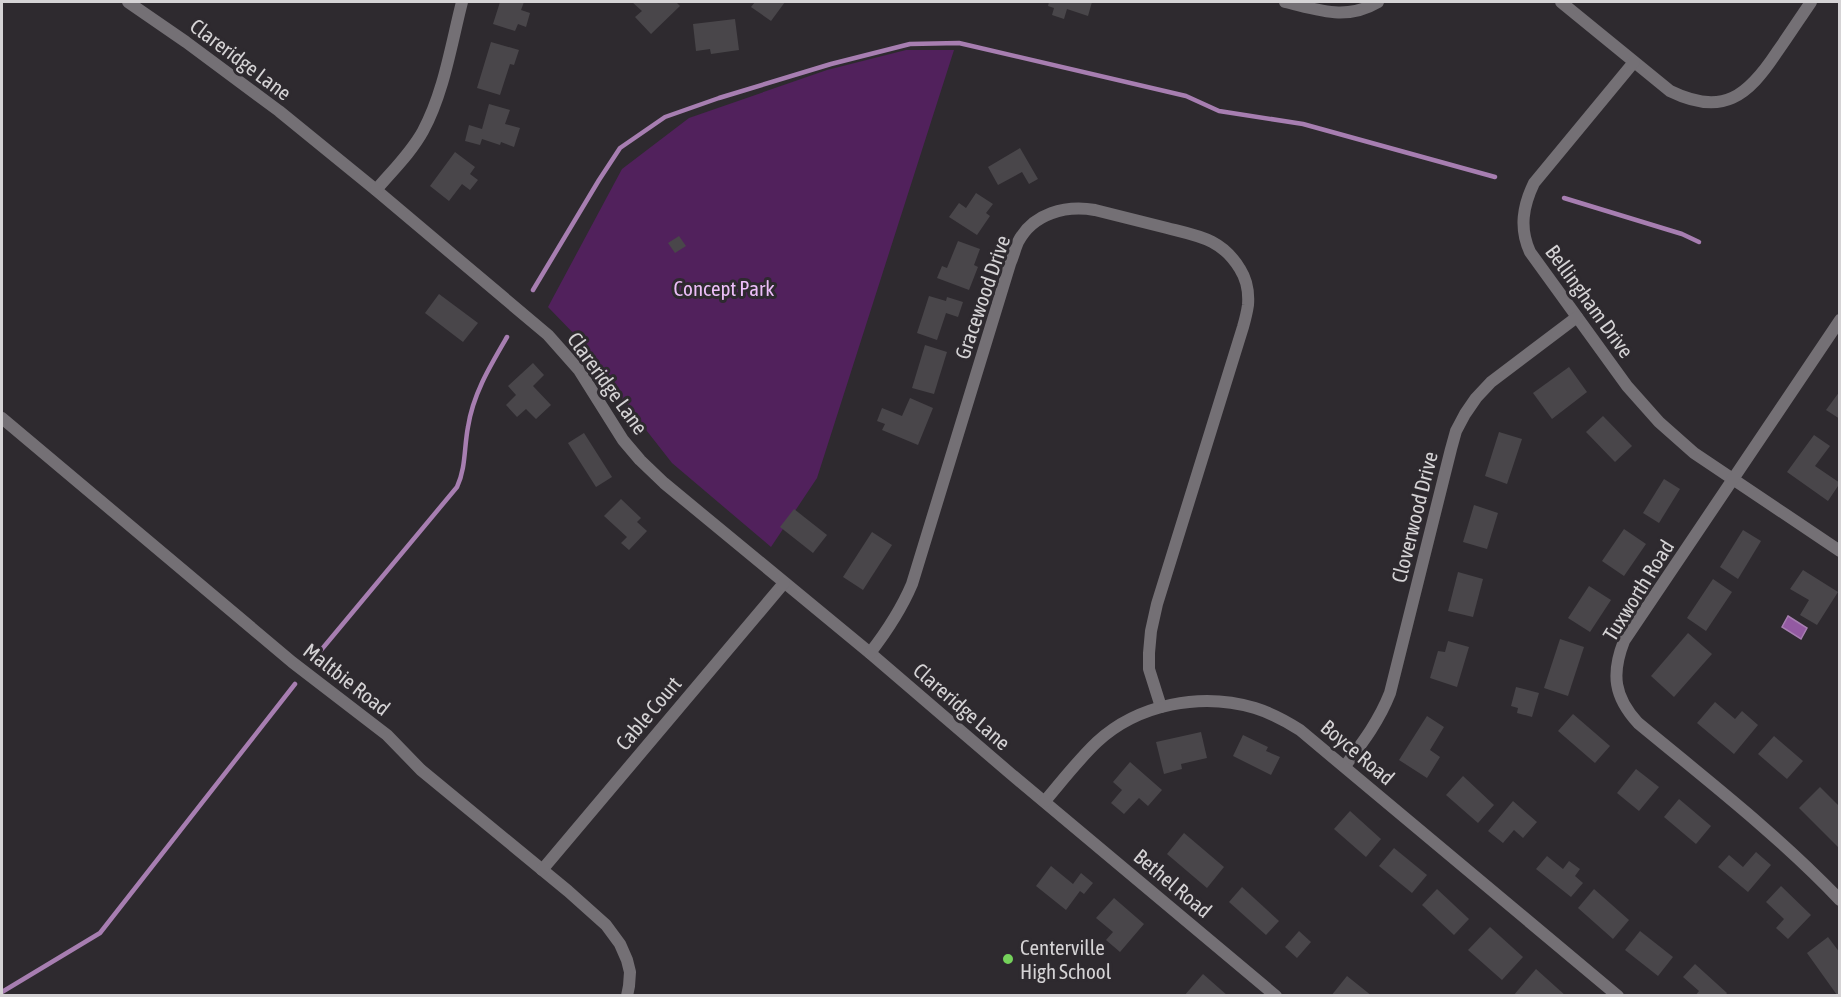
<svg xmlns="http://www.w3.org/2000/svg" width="1841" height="997" font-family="'Asap Condensed',sans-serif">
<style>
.green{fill:#51215c}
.water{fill:#935aa2;stroke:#a77eb1;stroke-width:1.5}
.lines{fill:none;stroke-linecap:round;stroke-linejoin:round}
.stream{stroke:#a77eb1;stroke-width:4.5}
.building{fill:#49464a}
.minor{stroke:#747075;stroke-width:12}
.poi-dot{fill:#75d25b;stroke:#2e2a2f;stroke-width:2}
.labels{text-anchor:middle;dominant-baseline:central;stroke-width:6;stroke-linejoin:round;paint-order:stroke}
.street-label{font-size:21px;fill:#d5d3d5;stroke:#2e2a2f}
.park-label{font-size:21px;fill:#ecbef8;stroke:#2e2a2f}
.poi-label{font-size:21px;fill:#d5d3d5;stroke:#2e2a2f;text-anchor:start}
</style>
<rect width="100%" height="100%" fill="#2e2a2f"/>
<polygon class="green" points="906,50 954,50 817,478 771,547 672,463 614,389 578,338 548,307 622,169 689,118 827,70"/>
<polygon class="water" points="1788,616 1807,628 1801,639 1782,627"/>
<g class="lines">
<g class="stream">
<polyline points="1564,198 1682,234 1699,242"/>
<polyline points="533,290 599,180 620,148 665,117 719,98 831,64 910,44 959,43 1186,96 1219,111 1303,124 1495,177"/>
<path d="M312,661L457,487C466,468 464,447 468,427C473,394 490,366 507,337"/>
<polyline points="2,992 100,933 295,684"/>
</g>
</g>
<g class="building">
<polygon points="500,2 524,2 521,10 530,13 526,27 518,24 515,31 493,24"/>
<polygon points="632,2 676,2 680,6 651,34 635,17 642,11"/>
<polygon points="755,2 785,2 771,21 751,7"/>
<polygon points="1049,2 1092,2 1088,16 1067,9 1064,19 1052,15 1054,8 1048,6"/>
<polygon points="735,19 739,50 711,54 710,49 696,51 693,24"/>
<polygon points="491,42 519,50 514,65 510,64 500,95 477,88"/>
<polygon points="489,104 510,110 505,124 520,128 514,147 501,142 500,145 482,139 480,145 465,141 469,125 482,129"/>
<polygon points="1020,148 1038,179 1029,184 1022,172 998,185 988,167"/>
<polygon points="455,152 475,167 470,174 478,180 470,190 462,184 449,201 430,186"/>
<polygon points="976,193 993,204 986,213 990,216 977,235 949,217 959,203 966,208"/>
<polygon points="679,236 686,246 675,253 668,243"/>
<polygon points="958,241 980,249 974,265 978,267 969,290 937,278 942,266 947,268"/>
<polygon points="439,294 478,323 463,342 425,313"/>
<polygon points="929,296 946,301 947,297 963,302 958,317 946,313 937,340 917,333"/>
<polygon points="925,345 947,352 934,394 912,388"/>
<polygon points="533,363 544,375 533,386 551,405 536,419 526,409 517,417 506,405 516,395 508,386"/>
<polygon points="1569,367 1587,392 1552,419 1533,393"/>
<polygon points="1840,391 1840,419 1826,410"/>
<polygon points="910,398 933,408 918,445 882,430 885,424 877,421 882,408 902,416"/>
<polygon points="1603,416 1632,446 1615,462 1586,432"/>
<polygon points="1499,432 1522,439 1507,484 1485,476"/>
<polygon points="584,433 612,477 596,487 568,443"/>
<polygon points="1814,435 1830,446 1815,466 1840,483 1828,501 1787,472"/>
<polygon points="1664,479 1680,489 1659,523 1643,513"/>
<polygon points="621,499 641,518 637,522 647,531 629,550 621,543 627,537 604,516"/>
<polygon points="1474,505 1498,513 1487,549 1463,542"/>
<polygon points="794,509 827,535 813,553 780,527"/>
<polygon points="1624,529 1646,544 1624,576 1602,561"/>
<polygon points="1743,530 1761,541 1738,579 1720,567"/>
<polygon points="872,532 892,545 863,590 843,577"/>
<polygon points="1803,570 1838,592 1817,625 1800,615 1809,600 1790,589"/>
<polygon points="1458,572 1483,579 1473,617 1448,611"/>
<polygon points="1713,579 1732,592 1706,631 1687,618"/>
<polygon points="1589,586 1611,600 1590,632 1568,618"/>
<polygon points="1688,633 1712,654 1674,697 1651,676"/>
<polygon points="1560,639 1584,647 1568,696 1544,688"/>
<polygon points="1448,641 1469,647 1457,687 1430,678 1438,651 1445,652"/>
<polygon points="1516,687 1539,693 1532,717 1517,713 1518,708 1511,706"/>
<polygon points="1715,702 1735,719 1742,711 1758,725 1734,754 1697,723"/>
<polygon points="1573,714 1610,746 1595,763 1558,731"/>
<polygon points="1427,716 1444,727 1430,750 1440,757 1427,778 1399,760"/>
<polygon points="1201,732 1207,758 1181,764 1182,769 1164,774 1156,742"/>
<polygon points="1243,735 1268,747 1266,751 1280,757 1271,775 1233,756"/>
<polygon points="1774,736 1803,761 1787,779 1758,754"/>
<polygon points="1130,762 1162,790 1148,806 1139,798 1124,814 1111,803 1122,790 1113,782"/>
<polygon points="1636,769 1659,787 1639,811 1617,793"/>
<polygon points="1463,776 1494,805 1478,823 1446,795"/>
<polygon points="1820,787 1840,807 1840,846 1838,847 1799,808"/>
<polygon points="1679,799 1711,826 1696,844 1664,817"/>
<polygon points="1513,801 1537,822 1523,838 1514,830 1503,843 1488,831"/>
<polygon points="1350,811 1381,839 1366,857 1334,829"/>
<polygon points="1184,833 1224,867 1207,888 1167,854"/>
<polygon points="1394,848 1427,875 1412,893 1379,866"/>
<polygon points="1756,852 1771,865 1748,892 1718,867 1729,855 1743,867"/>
<polygon points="1547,856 1563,869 1569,861 1580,869 1575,876 1583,883 1571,897 1536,869"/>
<polygon points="1051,866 1073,884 1081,873 1093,883 1084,894 1080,891 1066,910 1036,886"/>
<polygon points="1781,886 1811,915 1788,939 1776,928 1784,919 1766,902"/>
<polygon points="1242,887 1279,921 1266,935 1229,902"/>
<polygon points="1437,889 1469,919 1454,935 1422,905"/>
<polygon points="1594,889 1629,920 1613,939 1578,908"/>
<polygon points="1114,898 1144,924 1120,952 1106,940 1113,932 1096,918"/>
<polygon points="1490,927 1523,957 1502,980 1468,950"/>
<polygon points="1299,931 1311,942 1297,958 1285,947"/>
<polygon points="1640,931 1673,957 1658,976 1625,950"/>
<polygon points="1828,937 1840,953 1840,993 1837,995 1807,953"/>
<polygon points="1695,964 1727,993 1725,996 1695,996 1699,991 1683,977"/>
<polygon points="1536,969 1566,996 1513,996"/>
<polygon points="1203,974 1228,996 1184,996"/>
<polygon points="1347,976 1372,996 1331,996"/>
</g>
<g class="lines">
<g class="minor">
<polyline points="128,2 186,42 279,111 376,190 548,335 579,370 623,440 640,460 664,483 870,653 1011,774 1276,996"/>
<path d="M1285,2C1319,10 1346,21 1378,2"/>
<path d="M1561,2L1670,91C1723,117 1748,96 1777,52C1789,35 1800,18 1811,2"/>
<path d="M1634,62L1534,183C1523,206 1519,228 1530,252L1627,386L1659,422L1694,453L1840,551"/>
<path d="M376,190C392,171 411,153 423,131C444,92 451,45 462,2"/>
<path d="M1840,320L1624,641C1611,674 1614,697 1638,723C1707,780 1778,835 1840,900"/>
<polyline points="2,418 292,662 387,735 421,770 568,891 606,925 620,944 627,960 630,972 629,986 627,996"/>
<path d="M870,653C887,631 901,610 912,584L1010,264C1013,257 1015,249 1018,242C1033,213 1066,205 1095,210C1119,216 1143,222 1167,228C1199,236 1222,239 1240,269C1247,280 1249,292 1248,305C1247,312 1245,320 1243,327L1157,604L1151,631L1149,653V669L1161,707"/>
<path d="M1345,766C1363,742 1379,721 1390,693L1451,449L1456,431L1465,414L1476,398L1491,382L1577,317"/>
<path d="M1045,801C1062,781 1078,760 1097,742C1138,704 1201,692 1255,708C1271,713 1286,721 1300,730L1618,996"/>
<polyline points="542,870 784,583"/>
</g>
</g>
<circle class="poi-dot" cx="1008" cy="959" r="6"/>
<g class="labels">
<g class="street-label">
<text transform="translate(241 59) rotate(37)">Clareridge Lane</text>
<text transform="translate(982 297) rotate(-71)">Gracewood Drive</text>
<text transform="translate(1590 301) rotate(54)">Bellingham Drive</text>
<text transform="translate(608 383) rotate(54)">Clareridge Lane</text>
<text transform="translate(1414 517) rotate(-76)">Cloverwood Drive</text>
<text transform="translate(1638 590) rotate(-58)">Tuxworth Road</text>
<text transform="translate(347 679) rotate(38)">Maltbie Road</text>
<text transform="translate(962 706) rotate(41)">Clareridge Lane</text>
<text transform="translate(648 713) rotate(-50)">Cable Court</text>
<text transform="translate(1358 752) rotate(40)">Boyce Road</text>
<text transform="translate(1173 883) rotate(40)">Bethel Road</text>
</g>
<g class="park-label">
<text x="724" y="288">Concept Park</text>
</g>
<g class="poi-label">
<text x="1020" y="947">Centerville<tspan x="1020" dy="24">High School</tspan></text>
</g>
</g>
<rect width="1841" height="997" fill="none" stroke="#d5d3d5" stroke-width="6"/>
</svg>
